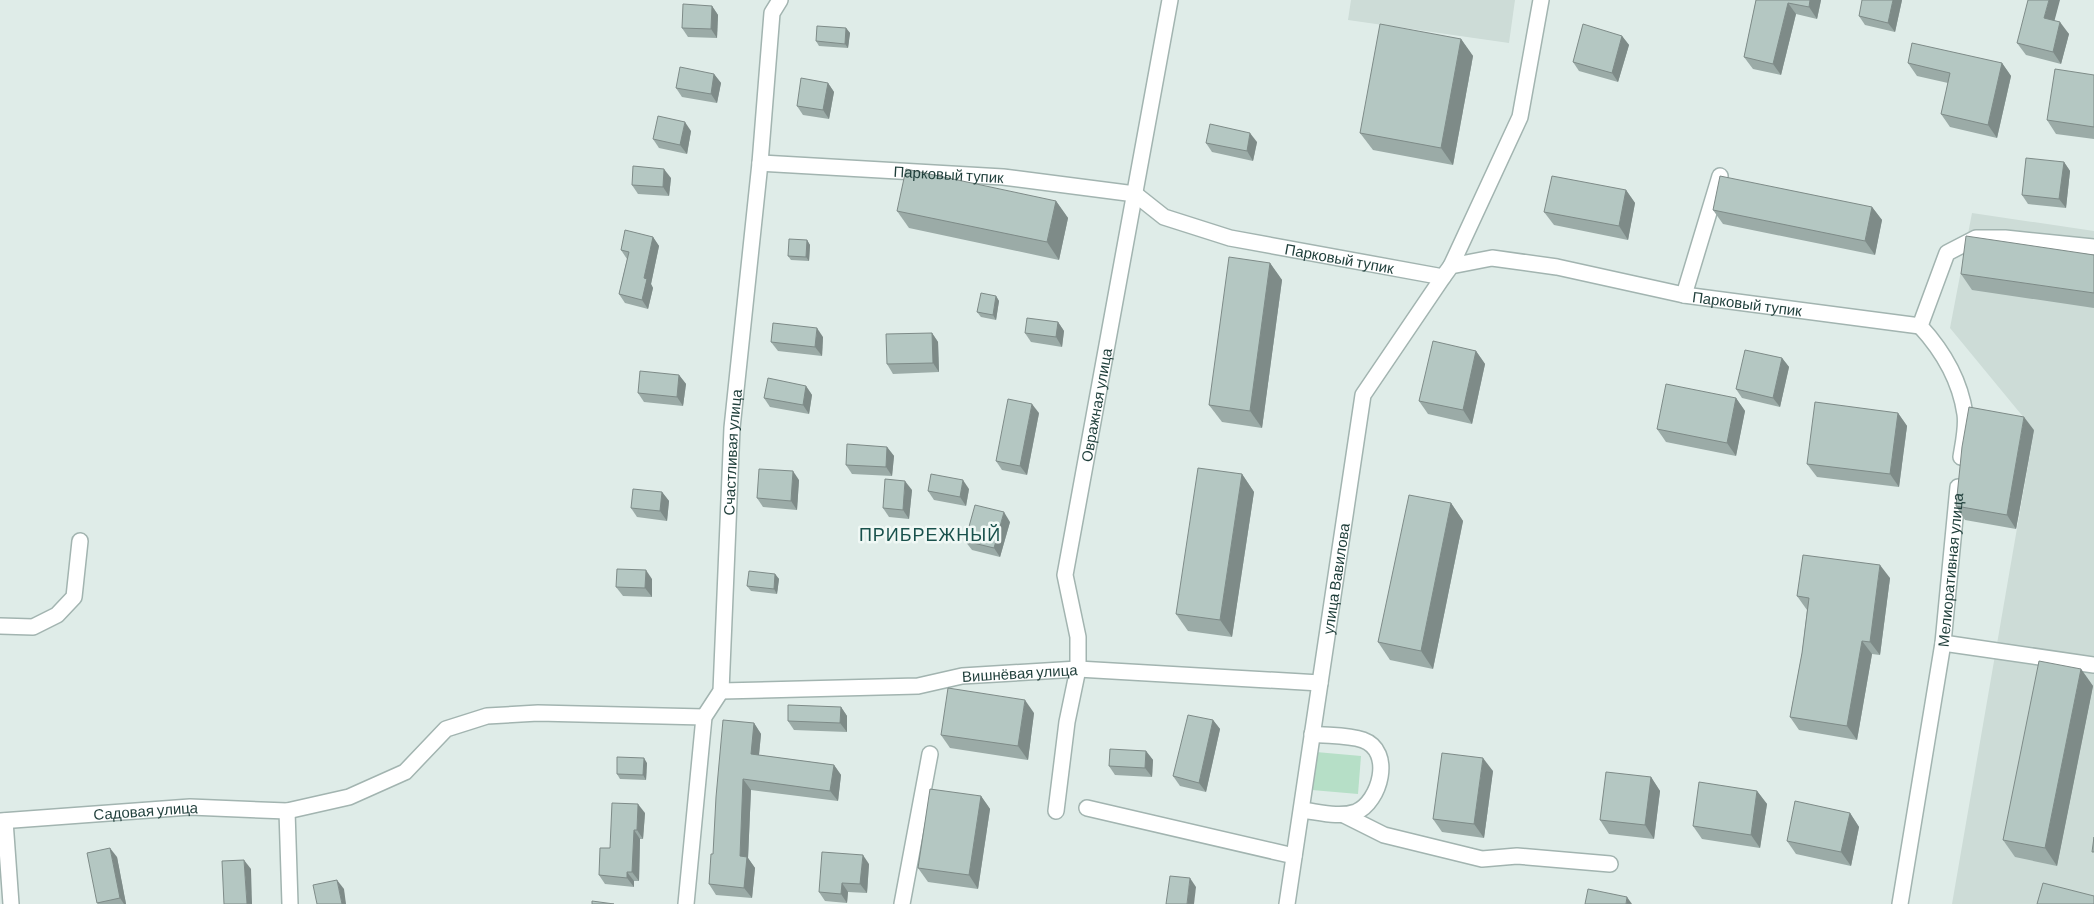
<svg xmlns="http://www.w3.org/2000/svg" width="2094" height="904" font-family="Barlow,sans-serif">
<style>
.built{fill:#cddcd7}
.green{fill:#b6dfc7}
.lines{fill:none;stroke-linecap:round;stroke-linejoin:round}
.minor-casing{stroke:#a2b4b0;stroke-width:18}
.minor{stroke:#fff;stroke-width:15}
.wall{fill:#9baba7}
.shaded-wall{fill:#7e8b88}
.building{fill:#b4c7c2;stroke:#7e8b88}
.labels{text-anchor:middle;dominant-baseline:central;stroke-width:5;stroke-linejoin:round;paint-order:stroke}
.street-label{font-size:15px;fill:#1f3e3a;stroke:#f0f8f5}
.quarter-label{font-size:18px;letter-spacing:1px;fill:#19514c;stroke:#f0f8f5}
</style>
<rect width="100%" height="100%" fill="#dfece8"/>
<g class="built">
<polygon points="1351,0 1515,0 1509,43 1348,20"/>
<polygon points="1972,213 2094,231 2094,904 1952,904 2034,430 1950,328"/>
</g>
<polygon class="green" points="1316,752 1361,756 1358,794 1312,790"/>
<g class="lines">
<g class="minor-casing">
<g id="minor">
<path id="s1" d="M760,163L1003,177L1135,194L1164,217L1230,238L1443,277L1451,266L1492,258L1557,267L1684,295L1920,326"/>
<polyline points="1451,266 1520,117 1541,0"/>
<polyline points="1684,295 1720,176"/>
<path d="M1961,457C1963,444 1967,427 1965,414C1960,380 1943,351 1920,326L1947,253L1976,238H2005L2094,247"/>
<polyline points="0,626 33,627 57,615 74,597 80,541"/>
<polyline points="1943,643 2094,665"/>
<path id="s2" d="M721,691L918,686L962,676L1078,669L1320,683"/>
<polyline points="1087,808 1294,856"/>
<path d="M1302,810C1319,812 1339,818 1356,812C1380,802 1394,751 1363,740C1348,735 1328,736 1312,734"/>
<polyline points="287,811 290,904"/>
<path id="s3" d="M1056,811L1067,722L1078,669V637L1065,575L1170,0"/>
<polyline points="1344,815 1384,835 1482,859 1517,856 1610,864"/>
<path id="s4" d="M0,821L190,807L287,811L349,797L405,772L446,729L487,716L538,713L704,717"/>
<polyline points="5,821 11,904"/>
<path id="s5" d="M686,904L704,717L721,691L732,428L760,163L772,13L780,0"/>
<polyline points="902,904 930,754"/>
<path id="s6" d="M1287,904L1363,395L1443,277"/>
<path id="s7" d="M1900,904L1943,643L1958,487"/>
</g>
</g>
<use href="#minor" class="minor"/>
</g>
<g class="wall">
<polygon points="1756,0 1821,0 1817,19 1796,14 1781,75 1753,69 1744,57"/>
<polygon points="1902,0 1895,32 1865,25 1859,16"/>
<polygon points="712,6 718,15 717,38 688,37 682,28"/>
<polygon points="2055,21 2069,34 2061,64 2026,55 2017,43"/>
<polygon points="846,28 850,33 848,48 819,46 816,41"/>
<polygon points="1622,36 1629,45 1618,82 1579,71 1573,62"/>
<polygon points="1461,39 1473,56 1453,165 1373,150 1360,133"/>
<polygon points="1908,63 2002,63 2011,76 1997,138 1950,127 1941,114 1948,83 1917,76"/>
<polygon points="714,74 721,83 717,103 682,97 676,88"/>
<polygon points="2094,75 2094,139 2056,134 2047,120"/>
<polygon points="828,83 834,92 829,119 803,115 797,106"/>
<polygon points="691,131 687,154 659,148 653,139"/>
<polygon points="1257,142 1253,161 1212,152 1206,143"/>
<polygon points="2064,162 2070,171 2066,208 2028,204 2022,195"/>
<polygon points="671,178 669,196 638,194 632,185"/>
<polygon points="1626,190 1635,203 1628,240 1554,225 1544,212"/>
<polygon points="1056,201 1068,218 1059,260 909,228 897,211"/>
<polygon points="1872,207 1882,220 1875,255 1723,224 1713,210"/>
<polygon points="653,237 659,246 651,284 653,288 648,309 625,303 619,294 627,259 621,250"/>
<polygon points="807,240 810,245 809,261 791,260 788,256"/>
<polygon points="2094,255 2094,308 1972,290 1961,274"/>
<polygon points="1270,263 1282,280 1262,428 1222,422 1209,405"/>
<polygon points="996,296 999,301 996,320 981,317 977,312"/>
<polygon points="1058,322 1064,331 1062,347 1031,342 1025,333"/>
<polygon points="932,333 938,342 939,372 893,374 887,364"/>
<polygon points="823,337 822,356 778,351 771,342"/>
<polygon points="1476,351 1485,364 1472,424 1428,414 1419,401"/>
<polygon points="1782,358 1789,367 1780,407 1742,398 1736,389"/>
<polygon points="679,375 686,384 683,406 644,402 638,393"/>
<polygon points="806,386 812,395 809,414 770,407 764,398"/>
<polygon points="1736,398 1745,411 1736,456 1666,442 1657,429"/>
<polygon points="1039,413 1027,475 1002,470 996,461"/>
<polygon points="1898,413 1907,426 1899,487 1817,477 1807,464"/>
<polygon points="2034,430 2016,529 1965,520 1956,506"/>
<polygon points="887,447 894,456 892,476 852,474 846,465"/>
<polygon points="1242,474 1254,492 1232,637 1188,631 1176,614"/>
<polygon points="799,480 797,510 763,507 757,498"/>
<polygon points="969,489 966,506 934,500 928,491"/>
<polygon points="912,490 909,519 889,517 883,508"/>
<polygon points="662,492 669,501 667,521 637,517 631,508"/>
<polygon points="1451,503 1463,521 1433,669 1390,660 1378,642"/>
<polygon points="1010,522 1000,557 972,550 965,541"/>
<polygon points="775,574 779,579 777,594 751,591 747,586"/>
<polygon points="1890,578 1880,655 1872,654 1857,740 1799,730 1790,717 1802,653 1807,610 1797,596"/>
<polygon points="652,579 652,597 623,596 616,587"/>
<polygon points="2081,669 2093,686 2057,866 2015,857 2003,840"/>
<polygon points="841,707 847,716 847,732 794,730 788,721"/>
<polygon points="1034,713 1028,760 950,748 941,735"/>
<polygon points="1213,720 1220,729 1206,792 1180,786 1173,776"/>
<polygon points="754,723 761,734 759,755 834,765 841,775 838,801 751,790 748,858 755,868 752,898 716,895 709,884 713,854"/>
<polygon points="1146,751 1153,760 1152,777 1115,775 1109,766"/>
<polygon points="647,763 646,780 620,779 617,774"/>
<polygon points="1493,771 1484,838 1442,832 1433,819"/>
<polygon points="1651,777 1660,791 1654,839 1609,834 1600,820"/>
<polygon points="1757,791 1767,804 1760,848 1702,839 1693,826"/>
<polygon points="981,796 990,809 978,889 928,882 918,868"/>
<polygon points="645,813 643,839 640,839 639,881 634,881 634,887 605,884 599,875 610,848"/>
<polygon points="1850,813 1859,827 1851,866 1796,854 1787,841"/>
<polygon points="117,857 126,904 98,904 97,903"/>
<polygon points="869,864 867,893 848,892 847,903 825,901 819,892"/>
</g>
<g class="shaded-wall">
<polygon points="1810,0 1821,0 1817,19 1809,7"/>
<polygon points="1893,0 1902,0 1895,32 1888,23"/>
<polygon points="2049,0 2060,0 2052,30 2044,18"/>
<polygon points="1788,3 1796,14 1781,75 1773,64"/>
<polygon points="712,6 718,15 717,38 711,29"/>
<polygon points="2060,22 2069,34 2061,64 2053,52"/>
<polygon points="846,28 850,33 848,48 845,44"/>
<polygon points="1622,36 1629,45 1618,82 1612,73"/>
<polygon points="1461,39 1473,56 1453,165 1441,148"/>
<polygon points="2002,63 2011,76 1997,138 1988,125"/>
<polygon points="714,74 721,83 717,103 711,94"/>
<polygon points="828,83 834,92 829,119 823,110"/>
<polygon points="685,122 691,131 687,154 680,145"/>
<polygon points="1250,133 1257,142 1253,161 1247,151"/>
<polygon points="2064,162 2070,171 2066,208 2059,199"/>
<polygon points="664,169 671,178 669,196 663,187"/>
<polygon points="1626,190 1635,203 1628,240 1619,226"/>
<polygon points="1056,201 1068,218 1059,260 1047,242"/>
<polygon points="1872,207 1882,220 1875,255 1865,241"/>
<polygon points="653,237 659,246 651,284 653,288 648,309 642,300 644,278"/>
<polygon points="807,240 810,245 809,261 806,257"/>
<polygon points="1270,263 1282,280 1262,428 1250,411"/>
<polygon points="996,296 999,301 996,320 993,315"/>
<polygon points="1058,322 1064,331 1062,347 1056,337"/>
<polygon points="817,328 823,337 822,356 815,347"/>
<polygon points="932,333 938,342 939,372 933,363"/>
<polygon points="1476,351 1485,364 1472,424 1463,410"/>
<polygon points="1782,358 1789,367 1780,407 1773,398"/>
<polygon points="679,375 686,384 683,406 677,397"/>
<polygon points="806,386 812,395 809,414 803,405"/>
<polygon points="1736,398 1745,411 1736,456 1727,443"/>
<polygon points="1032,404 1039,413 1027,475 1020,466"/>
<polygon points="1898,413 1907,426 1899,487 1890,474"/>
<polygon points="2024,417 2034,430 2016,529 2007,515"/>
<polygon points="887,447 894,456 892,476 886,467"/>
<polygon points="793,471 799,480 797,510 791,501"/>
<polygon points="1242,474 1254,492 1232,637 1220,620"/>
<polygon points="963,480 969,489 966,506 960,497"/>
<polygon points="905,481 912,490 909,519 903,510"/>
<polygon points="662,492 669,501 667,521 660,511"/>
<polygon points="1451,503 1463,521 1433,669 1421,651"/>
<polygon points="1004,512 1010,522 1000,557 994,548"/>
<polygon points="1880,565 1890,578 1880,655 1870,642"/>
<polygon points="646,570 652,579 652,597 645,588"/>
<polygon points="775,574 779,579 777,594 774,589"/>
<polygon points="1862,641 1872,654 1857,740 1847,726"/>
<polygon points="2081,669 2093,686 2057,866 2045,848"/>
<polygon points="1025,700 1034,713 1028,760 1018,746"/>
<polygon points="841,707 847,716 847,732 840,723"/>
<polygon points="1213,720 1220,729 1206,792 1199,783"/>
<polygon points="754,723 761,734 758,764 751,754"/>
<polygon points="1146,751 1153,760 1152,777 1145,768"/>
<polygon points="644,758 647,763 646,780 643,775"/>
<polygon points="1483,758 1493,771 1484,838 1474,824"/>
<polygon points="834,765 841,775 838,801 830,791"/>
<polygon points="1651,777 1660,791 1654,839 1645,825"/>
<polygon points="743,779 751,790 748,858 755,868 752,898 744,888 740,856"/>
<polygon points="1757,791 1767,804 1760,848 1751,835"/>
<polygon points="981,796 990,809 978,889 969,875"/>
<polygon points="638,804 645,813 643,839 637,830"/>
<polygon points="1850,813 1859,827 1851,866 1841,852"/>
<polygon points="634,830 640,839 639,881 632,872"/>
<polygon points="110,848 117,857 126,904 124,904 120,898"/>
<polygon points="863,855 869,864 867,893 860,884"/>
<polygon points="244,860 251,869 252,904 247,904"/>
<polygon points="627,872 634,881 634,887 627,878"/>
<polygon points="1190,878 1196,887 1194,904 1187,904"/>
<polygon points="337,880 344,889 346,904 342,904"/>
<polygon points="842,883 848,892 847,903 841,894"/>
<polygon points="1627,897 1632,904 1626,904"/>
</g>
<g class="building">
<polygon points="1756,0 1810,0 1809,7 1788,3 1773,64 1744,57"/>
<polygon points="1862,0 1893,0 1888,23 1859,16"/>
<polygon points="2028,0 2049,0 2044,18 2060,22 2053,52 2017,43"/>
<polygon points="683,4 712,6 711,29 682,28"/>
<polygon points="1380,24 1461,39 1441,148 1360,133"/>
<polygon points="1583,24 1622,36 1612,73 1573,62"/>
<polygon points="817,26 846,28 845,44 816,41"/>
<polygon points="1912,43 2002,63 1988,125 1941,114 1950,73 1908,63"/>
<polygon points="680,67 714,74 711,94 676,88"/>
<polygon points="2055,69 2094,75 2094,127 2047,120"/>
<polygon points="801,78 828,83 823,110 797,106"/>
<polygon points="658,116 685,122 680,145 653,139"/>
<polygon points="1210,124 1250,133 1247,151 1206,143"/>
<polygon points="2026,158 2064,162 2059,199 2022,195"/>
<polygon points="633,166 664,169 663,187 632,185"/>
<polygon points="906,169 1056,201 1047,242 897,211"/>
<polygon points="1552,176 1626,190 1619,226 1544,212"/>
<polygon points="1720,176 1872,207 1865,241 1713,210"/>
<polygon points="625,230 653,237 644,278 647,279 642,300 619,294 629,252 621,250"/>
<polygon points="1966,236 2094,255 2094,293 1961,274"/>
<polygon points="789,239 807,240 806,257 788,256"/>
<polygon points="1229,257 1270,263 1250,411 1209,405"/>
<polygon points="981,293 996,296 993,315 977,312"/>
<polygon points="1027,318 1058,322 1056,337 1025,333"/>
<polygon points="773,323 817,328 815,347 771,342"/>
<polygon points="932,333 933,363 887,364 886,334"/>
<polygon points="1433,341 1476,351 1463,410 1419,401"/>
<polygon points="1745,350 1782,358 1773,398 1736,389"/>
<polygon points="640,371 679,375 677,397 638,393"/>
<polygon points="768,378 806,386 803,405 764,398"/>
<polygon points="1666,384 1736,398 1727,443 1657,429"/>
<polygon points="1008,399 1032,404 1020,466 996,461"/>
<polygon points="1815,402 1898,413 1890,474 1807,464"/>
<polygon points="1969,407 2024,417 2007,515 1956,506 1962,447"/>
<polygon points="847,444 887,447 886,467 846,465"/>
<polygon points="1198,468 1242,474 1220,620 1176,614"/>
<polygon points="759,469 793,471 791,501 757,498"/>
<polygon points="931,474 963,480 960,497 928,491"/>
<polygon points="885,479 905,481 903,510 883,508"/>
<polygon points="633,489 662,492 660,511 631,508"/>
<polygon points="1409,495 1451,503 1421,651 1378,642"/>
<polygon points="975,505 1004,512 994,548 965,541"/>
<polygon points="1803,555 1880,565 1870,642 1862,641 1847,726 1790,717 1802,653 1809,598 1797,596"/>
<polygon points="617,569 646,570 645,588 616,587"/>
<polygon points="749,571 775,574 774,589 747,586"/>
<polygon points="2039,661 2081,669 2045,848 2003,840"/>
<polygon points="948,688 1025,700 1018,746 941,735"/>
<polygon points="788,705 841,707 840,723 788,721"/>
<polygon points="1188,715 1213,720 1199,783 1173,776"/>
<polygon points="723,720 754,723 751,754 834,765 830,791 743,779 740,856 747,857 744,888 709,884 711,854 713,854 716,797"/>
<polygon points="1110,749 1146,751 1145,768 1109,766"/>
<polygon points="1442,753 1483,758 1474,824 1433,819"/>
<polygon points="617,757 644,758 643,775 617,774"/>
<polygon points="1606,772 1651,777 1645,825 1600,820"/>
<polygon points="1699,782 1757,791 1751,835 1693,826"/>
<polygon points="930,789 981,796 969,875 918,868"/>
<polygon points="1795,801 1850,813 1841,852 1787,841"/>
<polygon points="612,803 638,804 637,830 634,830 632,872 627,872 627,878 599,875 600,848 610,848"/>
<polygon points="2094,837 2094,852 2092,852"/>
<polygon points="110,848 120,898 97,903 87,853"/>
<polygon points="822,852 863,855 860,884 842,883 841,894 819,892"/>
<polygon points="244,860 247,904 224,904 222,861"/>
<polygon points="1170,876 1190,878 1187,904 1166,904"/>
<polygon points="337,880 342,904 317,904 313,885"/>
<polygon points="2043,883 2094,896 2094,904 2037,904"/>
<polygon points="1588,889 1627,897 1626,904 1585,904"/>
<polygon points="592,901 614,904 592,904"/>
</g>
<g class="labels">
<g class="street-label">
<text stroke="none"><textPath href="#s1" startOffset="189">Парковый тупик</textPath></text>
<text stroke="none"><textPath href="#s1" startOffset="594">Парковый тупик</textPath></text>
<text stroke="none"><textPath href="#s1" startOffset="1014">Парковый тупик</textPath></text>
<text stroke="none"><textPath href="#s3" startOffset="412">Овражная улица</textPath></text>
<text stroke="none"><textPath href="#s5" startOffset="458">Счастливая улица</textPath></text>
<text stroke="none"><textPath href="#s7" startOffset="338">Мелиоративная улица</textPath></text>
<text stroke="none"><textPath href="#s6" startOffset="329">улица Вавилова</textPath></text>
<text stroke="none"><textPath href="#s2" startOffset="300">Вишнёвая улица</textPath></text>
<text stroke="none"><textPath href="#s4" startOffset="146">Садовая улица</textPath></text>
</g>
<g class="quarter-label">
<text x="930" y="534">ПРИБРЕЖНЫЙ</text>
</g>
</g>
</svg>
